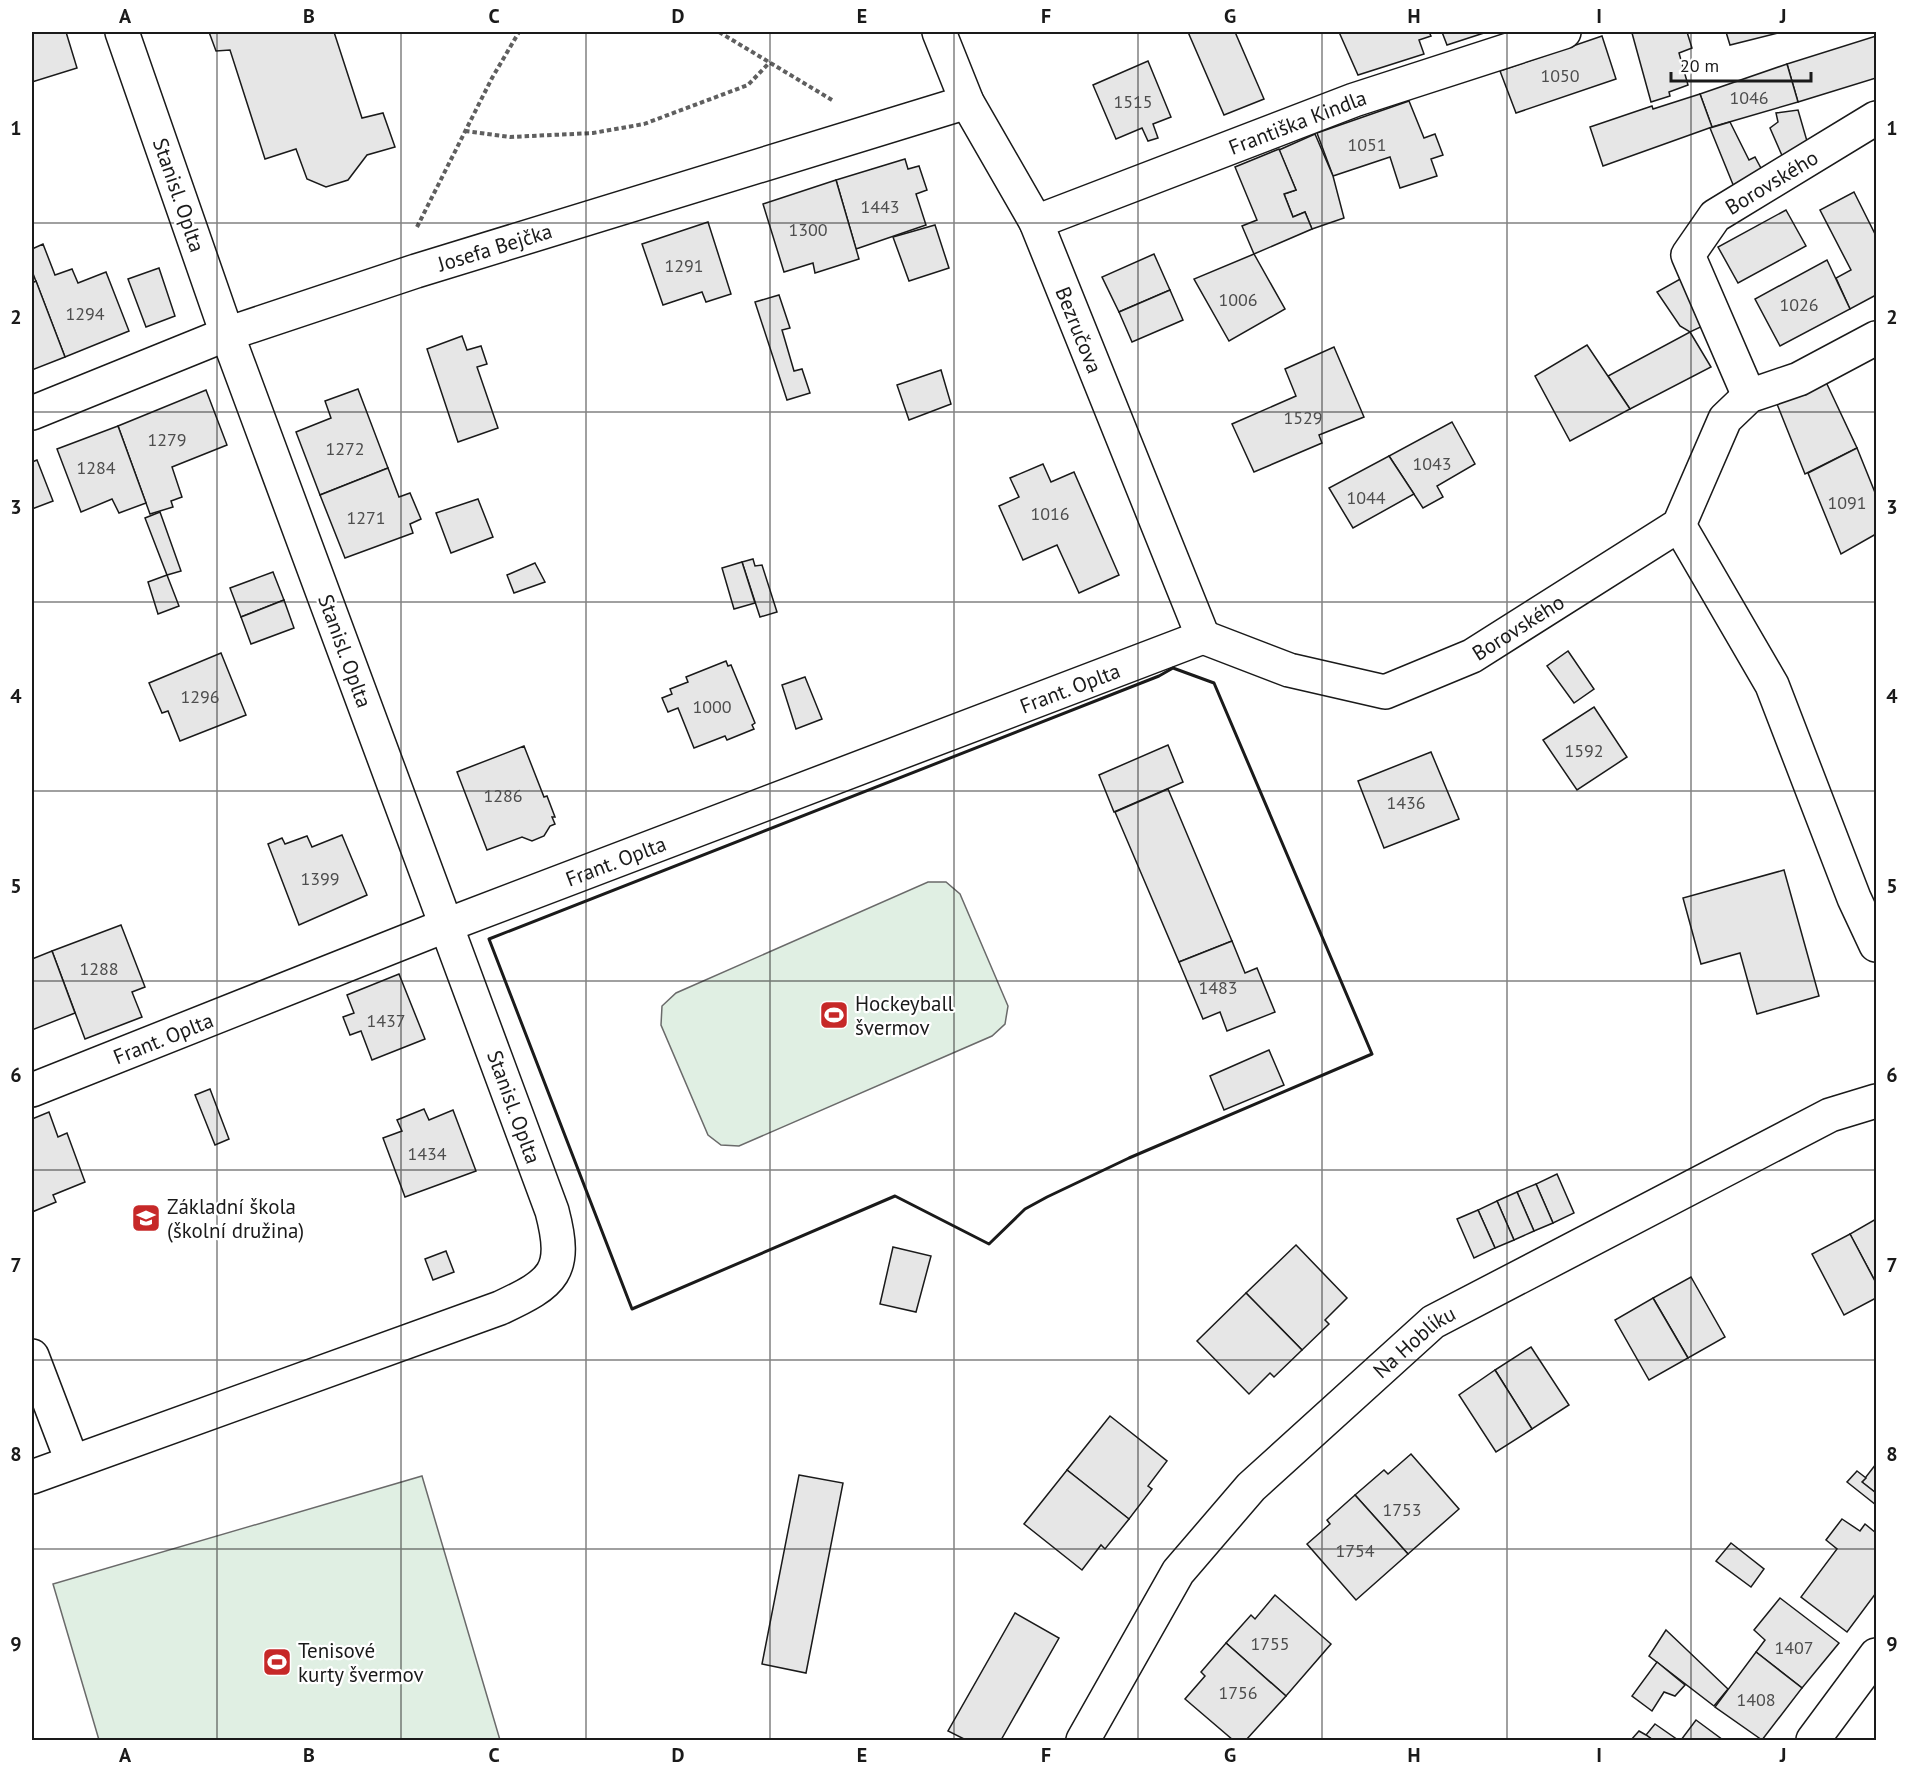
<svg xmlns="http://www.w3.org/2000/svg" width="1908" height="1772" font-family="'PT Sans',sans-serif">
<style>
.green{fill:#e0efe3;stroke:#6a6a6a;stroke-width:1.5}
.building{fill:#e6e6e6;stroke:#1a1a1a;stroke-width:1.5}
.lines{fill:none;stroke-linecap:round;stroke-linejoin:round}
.minor-casing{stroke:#1a1a1a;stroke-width:36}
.path{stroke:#5f5f5f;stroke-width:4;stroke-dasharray:4.5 3;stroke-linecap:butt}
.minor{stroke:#fff;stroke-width:33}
.wall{stroke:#1a1a1a;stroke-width:3}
.grid{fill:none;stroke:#1a1a1a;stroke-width:1.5;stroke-opacity:0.55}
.labels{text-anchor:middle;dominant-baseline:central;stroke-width:4.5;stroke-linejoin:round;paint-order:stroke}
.number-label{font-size:18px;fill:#4d4d4d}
.street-label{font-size:21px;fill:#1a1a1a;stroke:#fff}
.poi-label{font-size:21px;fill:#1a1a1a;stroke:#fff;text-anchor:start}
.neatline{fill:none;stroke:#1a1a1a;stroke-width:2}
.grid-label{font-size:20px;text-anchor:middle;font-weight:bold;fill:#1a1a1a}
</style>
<rect width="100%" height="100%" fill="#fff"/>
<g class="green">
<polygon points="928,882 946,882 960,894 1008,1006 1005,1024 992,1036 739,1146 721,1145 708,1135 661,1025 662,1006 676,993"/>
<polygon points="422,1476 500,1740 99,1740 53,1584"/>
</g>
<g class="building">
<polygon points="32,32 66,32 77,68 32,82"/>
<polygon points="209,32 334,32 362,118 383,113 395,147 367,155 348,180 326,187 307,179 296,149 265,159 230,50 216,51"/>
<polygon points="1188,32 1235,32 1264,99 1224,115"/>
<polygon points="1339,32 1429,32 1431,36 1419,40 1424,54 1358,75"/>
<polygon points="1442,32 1487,32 1447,45"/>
<polygon points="1637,32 1687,32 1692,48 1679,53 1688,85 1669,92 1670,96 1651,102 1632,33"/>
<polygon points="1726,32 1782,32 1730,45"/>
<polygon points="1602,36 1616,79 1516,113 1500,71"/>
<polygon points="1876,36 1876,78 1798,102 1787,64"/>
<polygon points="1148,61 1171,117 1153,124 1158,138 1148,141 1142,128 1116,139 1093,85"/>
<polygon points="1787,64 1798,102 1712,127 1700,94"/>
<polygon points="1700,94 1712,127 1603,166 1590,127 1652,106 1653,109"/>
<polygon points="1409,101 1424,138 1435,134 1443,155 1431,159 1437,176 1400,188 1390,157 1333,176 1317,133"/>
<polygon points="1798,110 1809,148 1784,160 1770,128 1778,122 1776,113"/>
<polygon points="1730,122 1749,160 1755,157 1763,172 1734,187 1710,128"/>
<polygon points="1315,134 1333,176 1344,218 1312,229 1305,212 1293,217 1284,194 1296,190 1279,150"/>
<polygon points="1279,149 1296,190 1284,194 1293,217 1305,212 1312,229 1254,254 1242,226 1257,220 1235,167"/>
<polygon points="905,159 908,169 919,166 927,190 916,194 926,225 856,249 836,180"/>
<polygon points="836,180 859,259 815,273 813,263 784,272 763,204"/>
<polygon points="1854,192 1876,236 1876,295 1850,309 1836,278 1851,270 1820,210"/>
<polygon points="1786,210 1806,246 1738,283 1718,247"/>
<polygon points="708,222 731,294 706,302 702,292 663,305 642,244"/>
<polygon points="935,225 949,268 909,281 893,237"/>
<polygon points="43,244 55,275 72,269 78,283 106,272 129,331 65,357 32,271 32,249"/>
<polygon points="1154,254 1170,290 1119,312 1102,277"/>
<polygon points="1254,254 1285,309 1229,341 1194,279"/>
<polygon points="1827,260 1850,309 1780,346 1755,299"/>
<polygon points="159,268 175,316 146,327 128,279"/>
<polygon points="1682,278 1705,325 1690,332 1680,326 1657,292"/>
<polygon points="36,281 65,357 32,370 32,283"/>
<polygon points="1170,290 1183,320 1132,342 1119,312"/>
<polygon points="779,295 790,328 782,330 794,371 802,369 810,393 787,400 755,302"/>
<polygon points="1690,332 1711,367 1630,409 1608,376"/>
<polygon points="462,336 467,350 481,346 487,364 477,367 498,428 458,442 427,349"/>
<polygon points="1587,345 1630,409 1570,441 1535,376"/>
<polygon points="1334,347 1364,417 1319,435 1322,443 1254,472 1232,424 1296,396 1285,369"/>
<polygon points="941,370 951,404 909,420 897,385"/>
<polygon points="1826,382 1857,448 1805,474 1777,404"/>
<polygon points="358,389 388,468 320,495 296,432 331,418 325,401"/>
<polygon points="206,390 227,445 172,467 182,497 171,501 173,507 150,514 118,426"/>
<polygon points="1452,422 1475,464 1437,486 1443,497 1423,508 1389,456"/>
<polygon points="118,426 146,503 119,513 112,499 81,512 57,449"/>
<polygon points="1857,448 1876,495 1876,534 1841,554 1808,473"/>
<polygon points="1389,456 1414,494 1353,528 1329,488"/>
<polygon points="37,460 53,501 32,509 32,462"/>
<polygon points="1043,464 1051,482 1074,472 1119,575 1079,593 1057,545 1023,560 999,506 1019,497 1010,478"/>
<polygon points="388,468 399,497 410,493 421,519 410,524 413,533 345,558 320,495"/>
<polygon points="478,499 493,537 451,553 436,513"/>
<polygon points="160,512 181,571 167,575 145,518"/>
<polygon points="753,559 755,566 762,565 777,612 760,617 742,562"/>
<polygon points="742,562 755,603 734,609 722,568"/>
<polygon points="535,563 545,582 514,593 507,575"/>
<polygon points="273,572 284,600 241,617 230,588"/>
<polygon points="167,575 179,606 158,614 148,582"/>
<polygon points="284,600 294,628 251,644 241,617"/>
<polygon points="1568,651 1594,689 1574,703 1547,666"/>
<polygon points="221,653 246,715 180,741 168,711 162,713 149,683"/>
<polygon points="726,661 728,666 731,665 755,723 752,725 754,729 727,740 725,736 694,748 678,708 668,712 662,698 672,694 670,689 688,682 686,677"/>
<polygon points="805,677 822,719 796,729 782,685"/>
<polygon points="1594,707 1627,757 1577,790 1543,740"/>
<polygon points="1168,745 1183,782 1114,812 1099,775"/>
<polygon points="524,746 544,797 547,796 555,817 552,817 555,824 550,826 544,836 532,841 522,837 487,850 457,772"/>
<polygon points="1431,752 1459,819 1384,848 1358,781"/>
<polygon points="1168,789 1232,941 1179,962 1115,812"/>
<polygon points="342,835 367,895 299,925 268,844 282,838 285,844 307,836 312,847"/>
<polygon points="1784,870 1819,996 1757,1014 1740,953 1701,964 1683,898"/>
<polygon points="121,925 145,987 132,992 142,1017 85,1039 52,951"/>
<polygon points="1232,941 1245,973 1257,968 1275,1012 1227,1031 1220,1012 1203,1019 1179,962"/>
<polygon points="52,951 75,1013 32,1030 32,959"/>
<polygon points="399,974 425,1039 372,1060 361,1031 350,1035 343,1017 354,1013 347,995"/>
<polygon points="1269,1050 1284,1085 1224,1110 1210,1076"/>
<polygon points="210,1089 229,1139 215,1145 195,1095"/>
<polygon points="424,1109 429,1120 453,1110 476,1171 405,1197 383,1138 402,1131 397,1120"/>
<polygon points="49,1112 58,1137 67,1133 85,1182 53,1195 56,1202 32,1212 32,1119"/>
<polygon points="1557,1174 1574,1213 1553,1223 1536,1184"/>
<polygon points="1536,1184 1553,1223 1534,1231 1517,1192"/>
<polygon points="1517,1192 1534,1231 1514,1240 1497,1201"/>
<polygon points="1497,1201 1514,1240 1495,1248 1478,1210"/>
<polygon points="1478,1210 1495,1248 1474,1258 1457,1219"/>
<polygon points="1876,1219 1876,1283 1850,1234"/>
<polygon points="1850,1234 1876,1283 1876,1298 1844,1315 1812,1254"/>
<polygon points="1296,1245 1347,1298 1325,1320 1329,1324 1302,1350 1246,1293"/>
<polygon points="893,1247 931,1256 916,1312 880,1304"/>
<polygon points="446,1251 454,1272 433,1280 425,1259"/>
<polygon points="1691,1277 1725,1337 1688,1358 1653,1298"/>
<polygon points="1246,1293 1302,1350 1274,1377 1270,1373 1249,1394 1197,1341"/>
<polygon points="1653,1298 1688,1358 1649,1380 1615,1320"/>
<polygon points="1531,1347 1569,1405 1532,1429 1495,1370"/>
<polygon points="1495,1370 1532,1429 1496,1452 1459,1395"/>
<polygon points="1110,1416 1167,1461 1148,1486 1152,1489 1129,1519 1067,1470"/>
<polygon points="1411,1454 1459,1509 1408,1554 1355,1495 1384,1470 1388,1474"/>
<polygon points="1876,1464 1876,1493 1862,1482"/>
<polygon points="1067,1470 1129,1519 1105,1549 1101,1545 1082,1570 1024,1524"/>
<polygon points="1857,1471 1866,1478 1862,1482 1876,1493 1876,1505 1847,1482"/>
<polygon points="799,1475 843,1483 806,1673 762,1664"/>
<polygon points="1355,1495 1408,1554 1356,1600 1307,1544 1330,1524 1327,1520"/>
<polygon points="1842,1519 1860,1531 1865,1524 1876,1533 1876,1593 1847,1632 1801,1597 1837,1549 1826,1540"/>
<polygon points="1731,1543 1764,1569 1751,1587 1716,1561"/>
<polygon points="1275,1595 1331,1644 1286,1696 1226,1643 1251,1615 1255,1619"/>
<polygon points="1780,1598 1839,1643 1802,1688 1756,1652 1765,1640 1754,1630"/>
<polygon points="1015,1613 1059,1638 1001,1740 966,1740 948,1731"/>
<polygon points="1666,1630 1728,1689 1714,1706 1649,1656"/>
<polygon points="1226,1643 1286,1696 1246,1740 1233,1740 1185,1699 1205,1676 1201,1672"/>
<polygon points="1756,1652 1802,1688 1762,1740 1715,1707"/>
<polygon points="1657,1662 1685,1685 1675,1696 1664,1692 1652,1711 1632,1696"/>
<polygon points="1696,1720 1723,1740 1681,1740"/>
<polygon points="1655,1724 1678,1740 1653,1740 1646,1735"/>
<polygon points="1639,1731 1646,1735 1653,1740 1631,1740"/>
</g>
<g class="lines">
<g class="minor-casing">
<g id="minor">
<path id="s1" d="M939,32L967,102L1036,222L1203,637"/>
<path id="s2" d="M1036,222L1354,100L1564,32"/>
<path id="s3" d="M1749,396L1688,255L1715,216L1876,118"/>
<path id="s4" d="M32,413L227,334L416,271L967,102"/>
<polyline points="1679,525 1772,685 1854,898 1876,945"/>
<path id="s5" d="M1203,637L1289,670L1385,692L1472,656L1679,525L1725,419L1749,396L1799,379L1876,338"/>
<path id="s6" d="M32,1090L447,925L1203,637"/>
<polyline points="32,1356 72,1461"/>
<path d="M32,1477L500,1308C554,1283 568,1272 552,1211L227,334L122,32"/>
<path id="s7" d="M1083,1740L1178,1572L1251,1487L1433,1322L1830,1115L1876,1101"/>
<polyline points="1813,1740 1876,1655"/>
</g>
</g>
<g class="path">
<polyline points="719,32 832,100"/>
<polyline points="465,131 510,137 593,133 644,124 748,85 770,62"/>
<polyline points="417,227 492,78 519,32"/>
</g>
<use href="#minor" class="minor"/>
<polygon class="wall" points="1173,668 1214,683 1372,1054 1129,1158 1047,1197 1025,1209 989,1244 895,1196 632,1309 489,939 1159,676"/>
</g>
<path class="grid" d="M217,32V1740M401,32V1740M586,32V1740M770,32V1740M954,32V1740M1138,32V1740M1322,32V1740M1507,32V1740M1691,32V1740M32,223H1876M32,412H1876M32,602H1876M32,791H1876M32,981H1876M32,1170H1876M32,1360H1876M32,1549H1876"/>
<defs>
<g id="stadium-square" transform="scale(1.5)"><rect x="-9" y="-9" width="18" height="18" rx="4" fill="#c62828" stroke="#fff"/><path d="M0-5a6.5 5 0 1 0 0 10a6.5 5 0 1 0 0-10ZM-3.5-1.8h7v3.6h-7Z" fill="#fff"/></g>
<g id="school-square" transform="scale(1.5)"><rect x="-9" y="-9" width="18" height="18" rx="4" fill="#c62828" stroke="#fff"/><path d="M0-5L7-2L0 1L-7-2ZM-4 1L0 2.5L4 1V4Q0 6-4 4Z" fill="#fff"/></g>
</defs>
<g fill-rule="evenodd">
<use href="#stadium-square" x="834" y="1015"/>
<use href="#school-square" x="146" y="1218"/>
<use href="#stadium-square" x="277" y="1662"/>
</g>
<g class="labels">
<g class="number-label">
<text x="1560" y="75">1050</text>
<text x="1749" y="97">1046</text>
<text x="1133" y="101">1515</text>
<text x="1367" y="144">1051</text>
<text x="880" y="206">1443</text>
<text x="808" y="229">1300</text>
<text x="684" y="265">1291</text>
<text x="1238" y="299">1006</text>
<text x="1799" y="304">1026</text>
<text x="85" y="313">1294</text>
<text x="1303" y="417">1529</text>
<text x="167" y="439">1279</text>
<text x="345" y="448">1272</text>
<text x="1432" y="463">1043</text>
<text x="96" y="467">1284</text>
<text x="1366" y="497">1044</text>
<text x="1847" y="502">1091</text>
<text x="1050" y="513">1016</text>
<text x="366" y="517">1271</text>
<text x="200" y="696">1296</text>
<text x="712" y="706">1000</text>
<text x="1584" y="750">1592</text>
<text x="503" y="795">1286</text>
<text x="1406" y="802">1436</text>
<text x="320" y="878">1399</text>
<text x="99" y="968">1288</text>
<text x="1218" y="987">1483</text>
<text x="386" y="1020">1437</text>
<text x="427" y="1153">1434</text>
<text x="1402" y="1509">1753</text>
<text x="1355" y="1550">1754</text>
<text x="1270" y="1643">1755</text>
<text x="1794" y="1647">1407</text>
<text x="1238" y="1692">1756</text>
<text x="1756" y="1699">1408</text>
</g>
<g class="street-label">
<text stroke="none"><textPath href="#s2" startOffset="280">Františka Kindla</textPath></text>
<text stroke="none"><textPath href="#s3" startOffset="267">Borovského</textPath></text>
<text transform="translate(179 195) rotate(71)">Stanisl. Oplta</text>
<text stroke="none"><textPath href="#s4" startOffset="492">Josefa Bejčka</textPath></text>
<text stroke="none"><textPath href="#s1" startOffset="330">Bezručova</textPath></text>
<text stroke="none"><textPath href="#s5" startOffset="339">Borovského</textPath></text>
<text transform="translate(345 651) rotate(70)">Stanisl. Oplta</text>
<text stroke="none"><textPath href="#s6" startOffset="1113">Frant. Oplta</textPath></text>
<text stroke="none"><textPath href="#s6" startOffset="627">Frant. Oplta</textPath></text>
<text stroke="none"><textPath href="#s6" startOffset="141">Frant. Oplta</textPath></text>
<text transform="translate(514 1107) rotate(70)">Stanisl. Oplta</text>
<text stroke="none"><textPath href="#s7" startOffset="524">Na Hoblíku</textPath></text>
</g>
<g class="poi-label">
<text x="855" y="1003">Hockeyball<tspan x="855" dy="24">švermov</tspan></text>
<text x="167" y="1206">Základní škola<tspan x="167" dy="24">(školní družina)</tspan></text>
<text x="298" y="1650">Tenisové<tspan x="298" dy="24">kurty švermov</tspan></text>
</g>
</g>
<rect width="1908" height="1772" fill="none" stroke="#ffffff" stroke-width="66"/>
<path d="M1671 72v9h140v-9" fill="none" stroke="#1a1a1a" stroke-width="3"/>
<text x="1680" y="72" font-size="18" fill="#1a1a1a" stroke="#ffffff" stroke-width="4.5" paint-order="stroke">20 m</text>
<rect x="33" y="33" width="1842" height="1706" class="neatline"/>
<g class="grid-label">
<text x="125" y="23">A</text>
<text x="309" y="23">B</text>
<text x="494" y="23">C</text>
<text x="678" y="23">D</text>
<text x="862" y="23">E</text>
<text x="1046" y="23">F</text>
<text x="1230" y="23">G</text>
<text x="1414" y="23">H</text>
<text x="1599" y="23">I</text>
<text x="1783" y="23">J</text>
<text x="16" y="135">1</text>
<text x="1892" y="135">1</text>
<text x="16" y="324">2</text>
<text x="1892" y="324">2</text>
<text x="16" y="514">3</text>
<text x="1892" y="514">3</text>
<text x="16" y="703">4</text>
<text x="1892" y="703">4</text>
<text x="16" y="893">5</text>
<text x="1892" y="893">5</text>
<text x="16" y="1082">6</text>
<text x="1892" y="1082">6</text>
<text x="16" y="1272">7</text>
<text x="1892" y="1272">7</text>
<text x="16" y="1461">8</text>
<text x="1892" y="1461">8</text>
<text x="16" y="1651">9</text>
<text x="1892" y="1651">9</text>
<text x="125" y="1762">A</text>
<text x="309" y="1762">B</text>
<text x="494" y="1762">C</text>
<text x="678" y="1762">D</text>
<text x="862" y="1762">E</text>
<text x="1046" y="1762">F</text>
<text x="1230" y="1762">G</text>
<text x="1414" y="1762">H</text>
<text x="1599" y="1762">I</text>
<text x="1783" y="1762">J</text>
</g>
</svg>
